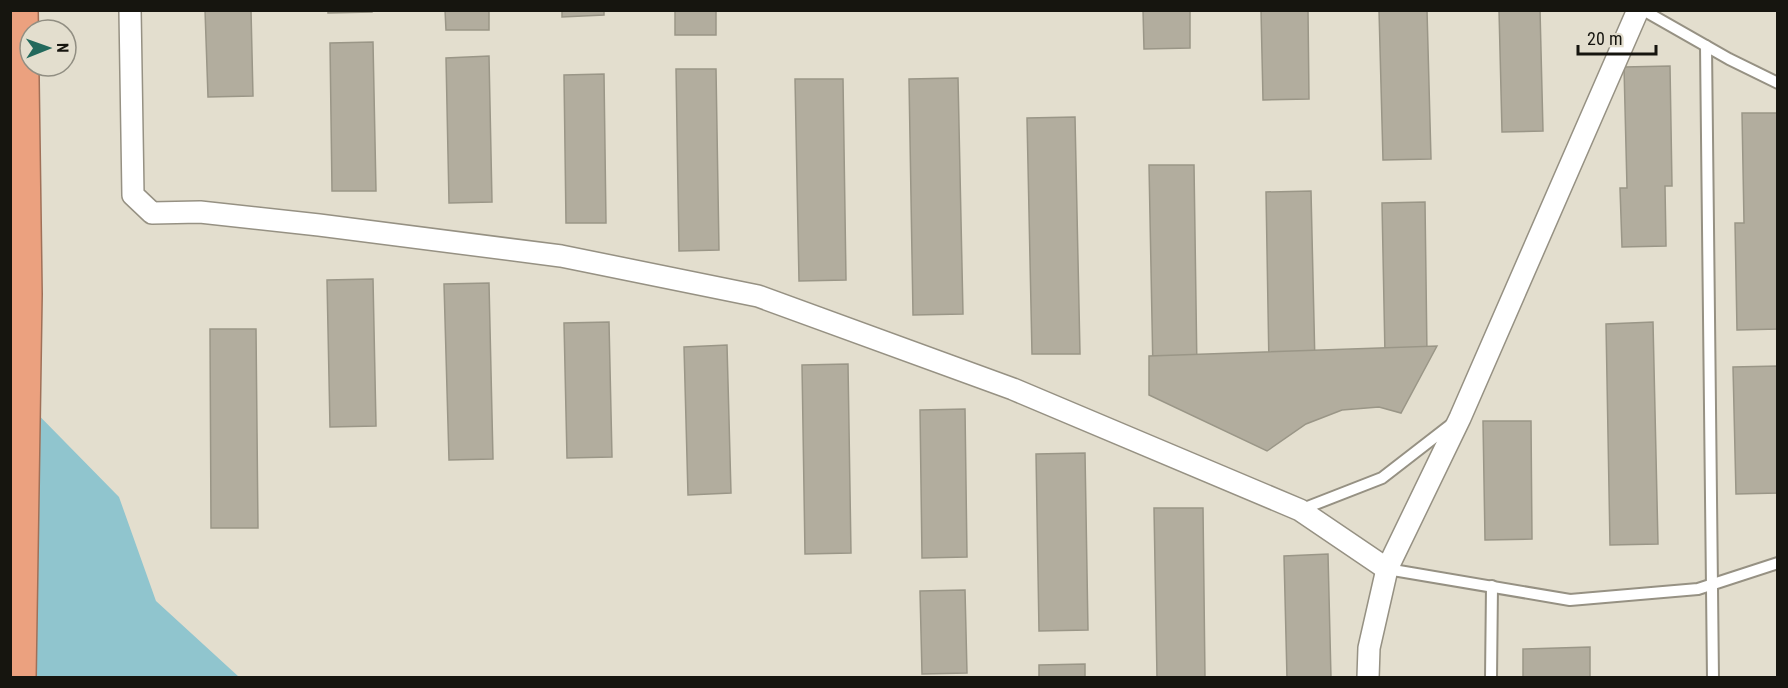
<svg xmlns="http://www.w3.org/2000/svg" width="1788" height="688" font-family="'Roboto Condensed',sans-serif">
<style>
.water{fill:#90c5ce}
.building{fill:#b2ad9e;stroke:#9a9687;stroke-width:1.5}
.lines{fill:none;stroke-linecap:round;stroke-linejoin:round}
.lane-casing{stroke:#969183;stroke-width:14}
.street-casing{stroke:#969183;stroke-width:24}
.highway-casing{stroke:#a07058;stroke-width:36}
.lane{stroke:#fff;stroke-width:10}
.street{stroke:#fff;stroke-width:21}
.highway{stroke:#eba17f;stroke-width:33}
</style>
<rect width="100%" height="100%" fill="#e3dece"/>
<polygon class="water" points="10,386 119,497 156,601 239,677 11,677"/>
<g class="building">
<polygon points="205,10 251,10 253,96 208,97"/>
<polygon points="328,10 372,10 372,12 328,13"/>
<polygon points="445,10 489,10 489,30 446,30"/>
<polygon points="562,10 604,10 604,15 562,17"/>
<rect x="675" y="10" width="41" height="25"/>
<polygon points="1143,10 1190,10 1190,48 1144,49"/>
<polygon points="1261,10 1308,10 1309,99 1263,100"/>
<polygon points="1379,10 1427,10 1431,159 1383,160"/>
<polygon points="1499,10 1540,10 1543,131 1502,132"/>
<polygon points="373,42 376,191 332,191 330,43"/>
<polygon points="489,56 492,202 449,203 446,58"/>
<polygon points="1670,66 1672,186 1665,186 1666,246 1622,247 1620,188 1627,188 1624,67"/>
<polygon points="676,69 716,69 719,250 679,251"/>
<polygon points="604,74 606,223 566,223 564,75"/>
<polygon points="958,78 963,314 913,315 909,79"/>
<polygon points="795,79 843,79 846,280 799,281"/>
<polygon points="1742,113 1778,113 1778,329 1737,330 1735,223 1744,223"/>
<polygon points="1075,117 1080,354 1032,354 1027,118"/>
<polygon points="1149,165 1194,165 1197,372 1153,372"/>
<polygon points="1311,191 1315,365 1269,366 1266,192"/>
<polygon points="1425,202 1427,355 1385,356 1382,203"/>
<polygon points="373,279 376,426 330,427 327,280"/>
<polygon points="489,283 493,459 449,460 444,284"/>
<polygon points="609,322 612,457 567,458 564,323"/>
<polygon points="1653,322 1658,544 1610,545 1606,324"/>
<polygon points="210,329 256,329 258,528 211,528"/>
<polygon points="727,345 731,493 688,495 684,347"/>
<polygon points="1437,346 1401,413 1379,407 1342,410 1306,424 1267,451 1149,395 1149,356"/>
<polygon points="848,364 851,553 805,554 802,365"/>
<polygon points="1778,366 1778,493 1736,494 1733,367"/>
<polygon points="965,409 967,557 922,558 920,410"/>
<polygon points="1483,421 1531,421 1532,539 1485,540"/>
<polygon points="1085,453 1088,630 1039,631 1036,454"/>
<polygon points="1154,508 1203,508 1205,678 1157,678"/>
<polygon points="1328,554 1331,678 1287,678 1284,556"/>
<polygon points="965,590 967,673 922,674 920,591"/>
<polygon points="1590,647 1590,678 1523,678 1523,649"/>
<polygon points="1085,664 1085,678 1039,678 1039,665"/>
</g>
<g class="lines">
<g class="lane-casing">
<g id="lane">
<polyline points="1643,10 1729,59 1778,83"/>
<polyline points="1706,46 1713,678"/>
<polyline points="1300,510 1382,478 1453,423"/>
<polyline points="1387,569 1570,600 1698,589 1778,563"/>
<polyline points="1491,678 1492,586"/>
</g>
</g>
<g class="street-casing">
<g id="street">
<polyline points="130,10 133,195 152,213 200,212 319,225 561,256 758,296 1013,389 1300,510 1387,569"/>
<polyline points="1368,678 1369,648 1387,569 1460,418 1638,10"/>
</g>
</g>
<g class="highway-casing">
<polyline id="highway" points="19,678 25,294 21,10"/>
</g>
<use href="#lane" class="lane"/>
<use href="#street" class="street"/>
<use href="#highway" class="highway"/>
</g>
<rect width="1788" height="688" fill="none" stroke="#16150f" stroke-width="24"/>
<g transform="translate(48 48) rotate(89)"><circle r="28" fill="#e3dece" stroke="#918e82" stroke-width="1.5"/>
<path d="M0-4.5L10 22L0 15L-10 22Z" fill="#23695c"/>
<text y="-9" font-size="16" font-weight="bold" text-anchor="middle" fill="#16150f">N</text>
</g>
<path d="M1578 45v9h78v-9" fill="none" stroke="#16150f" stroke-width="3"/>
<text x="1587" y="45" font-size="18" fill="#16150f" stroke="#e3dece" stroke-width="4.5" paint-order="stroke">20 m</text>
</svg>
